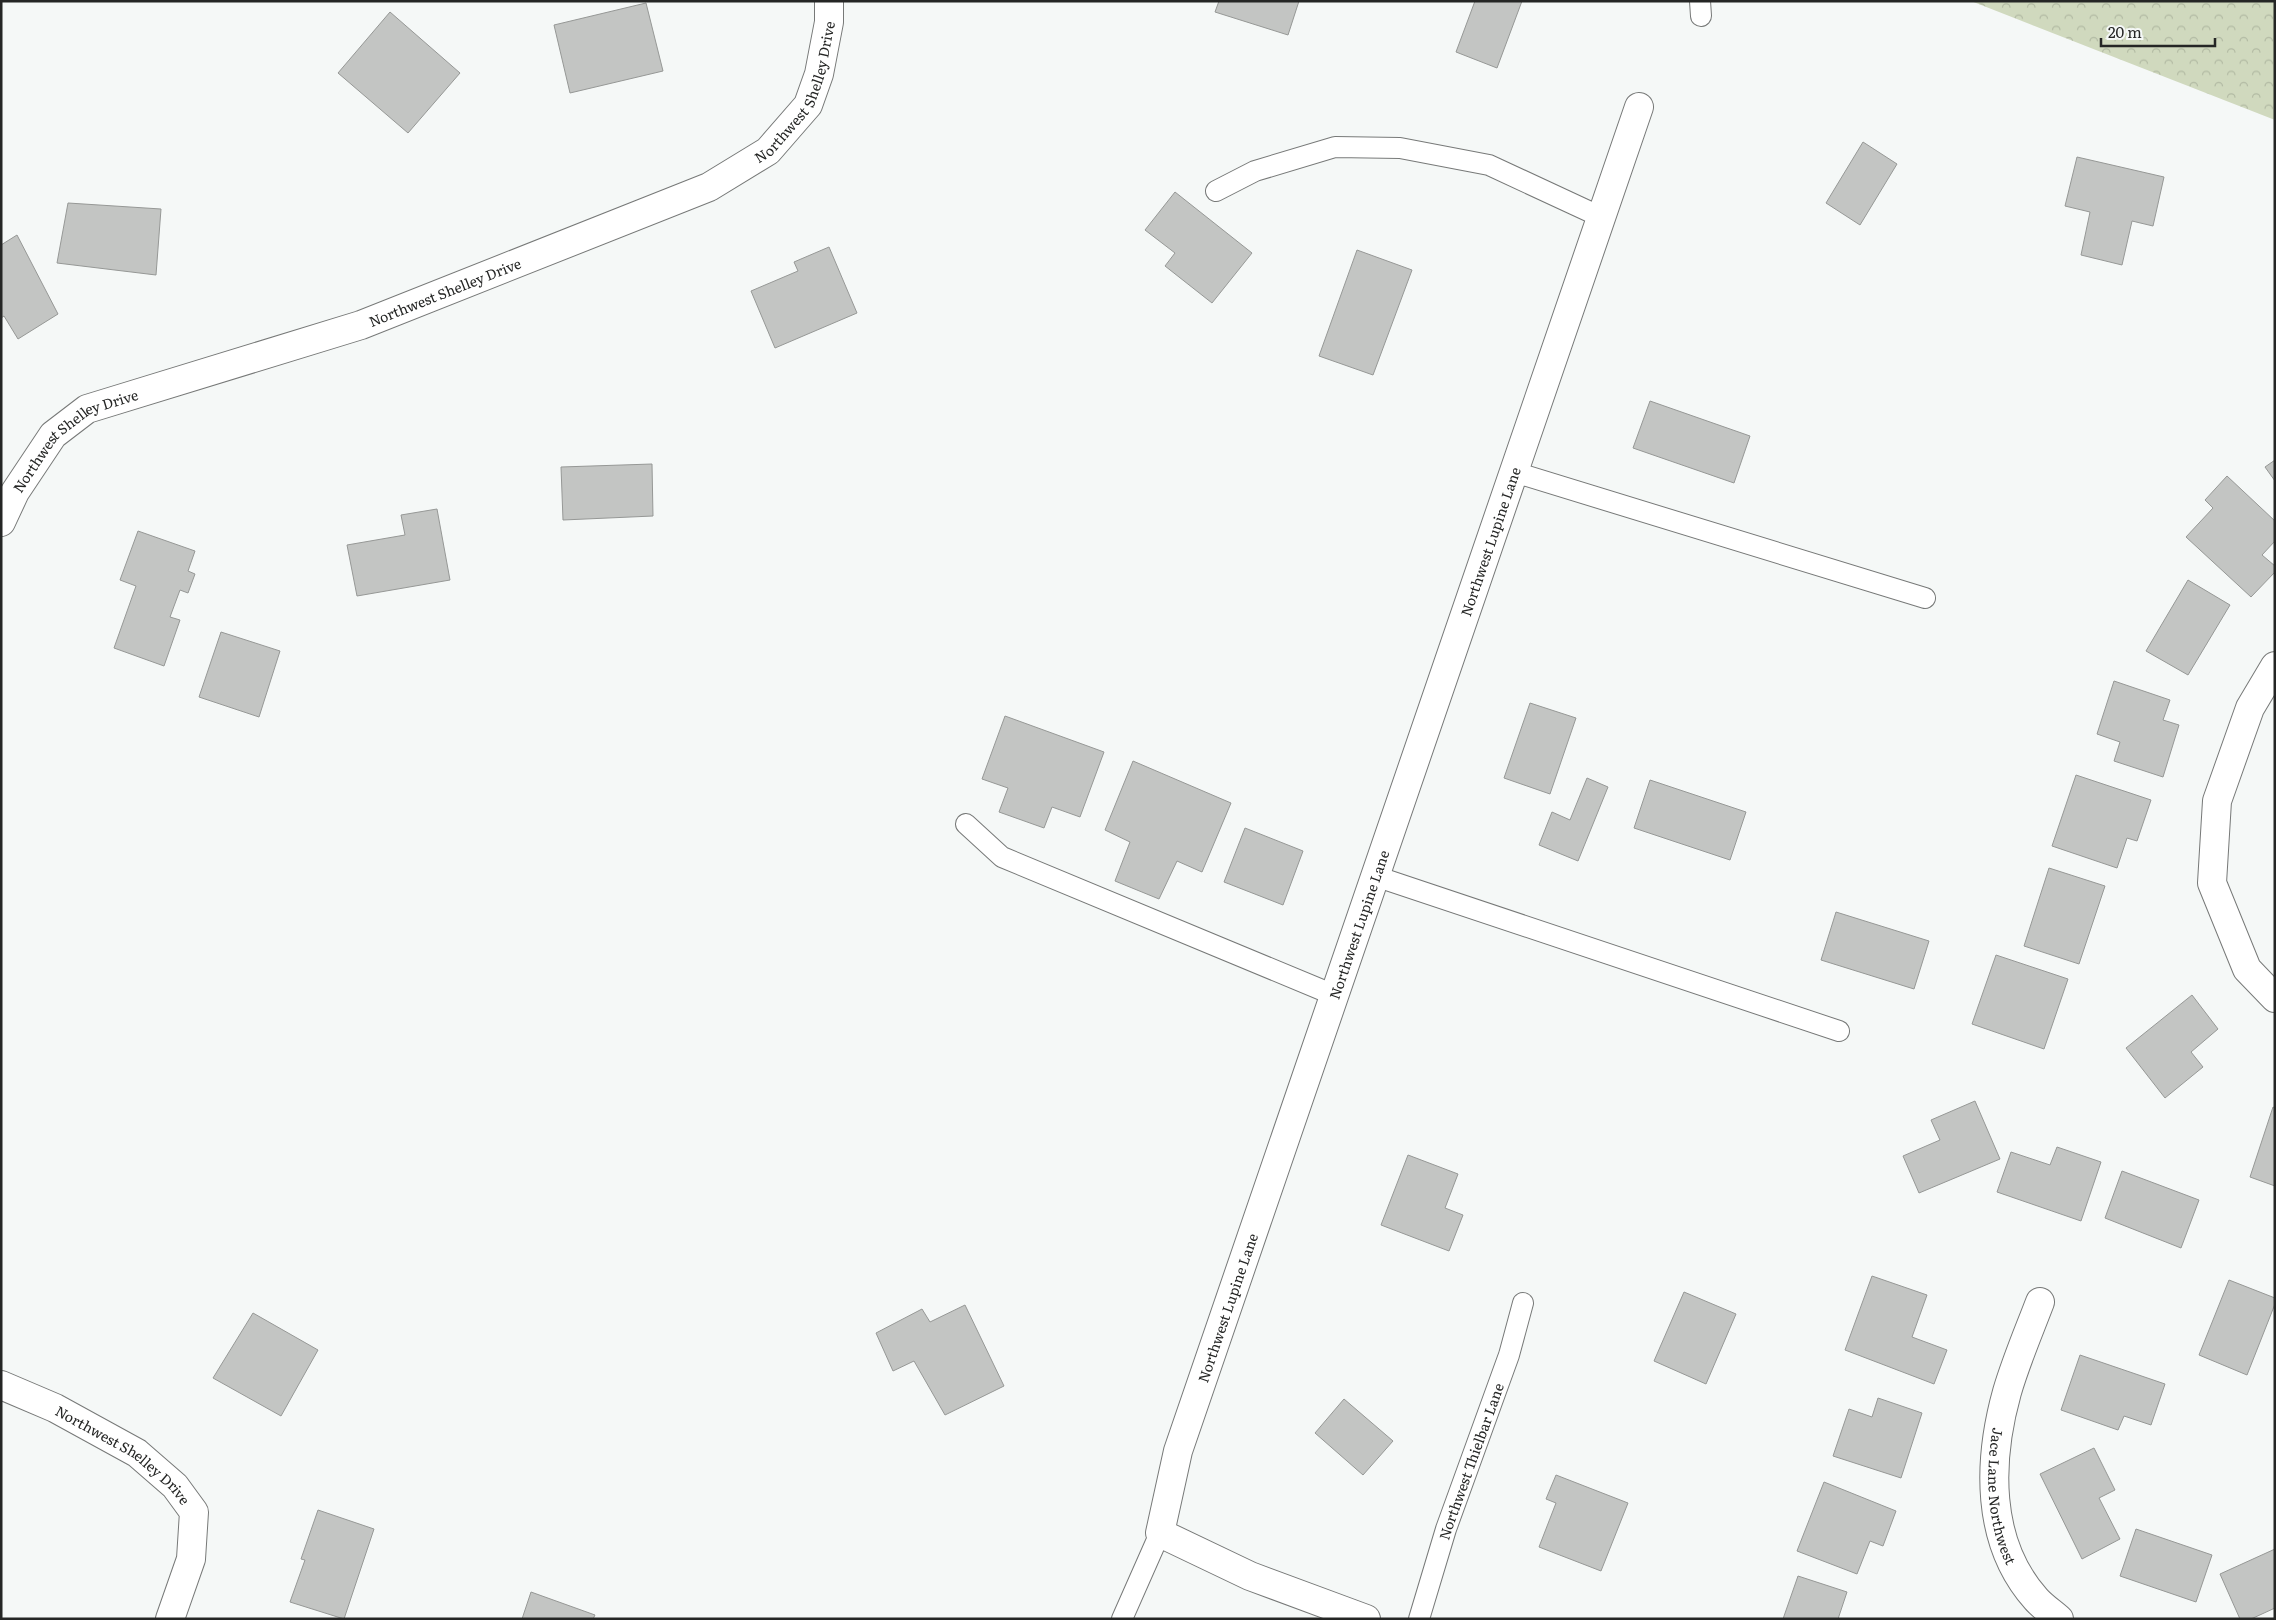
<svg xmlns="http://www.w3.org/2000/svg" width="2276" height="1620" font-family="Literata,serif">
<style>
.forest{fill:url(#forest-crowns)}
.building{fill:#c3c5c3;stroke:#969896}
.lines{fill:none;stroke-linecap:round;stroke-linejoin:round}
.lane-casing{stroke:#777978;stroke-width:22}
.street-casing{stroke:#777978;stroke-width:30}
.lane{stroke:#fff;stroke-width:20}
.street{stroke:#fff;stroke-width:28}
.labels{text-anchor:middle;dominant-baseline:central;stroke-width:4.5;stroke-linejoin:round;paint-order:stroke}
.street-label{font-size:14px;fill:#252625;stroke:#f5f8f7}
</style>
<defs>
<pattern id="forest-crowns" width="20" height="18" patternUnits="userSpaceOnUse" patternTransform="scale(1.25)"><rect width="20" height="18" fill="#d0d9be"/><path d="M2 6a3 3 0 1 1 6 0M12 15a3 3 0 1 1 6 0" fill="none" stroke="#b2baa3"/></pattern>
</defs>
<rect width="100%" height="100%" fill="#f5f8f7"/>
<polygon class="forest" points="1971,1 2275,1 2275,120"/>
<g class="building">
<polygon points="1219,1 1299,1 1288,35 1215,12"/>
<polygon points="1475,1 1522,1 1497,68 1456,52"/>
<polygon points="646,3 663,71 570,93 554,25"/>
<polygon points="390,12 460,73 408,133 338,73"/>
<polygon points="1863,142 1897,164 1860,225 1826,203"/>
<polygon points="2077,157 2164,177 2153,226 2132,221 2122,265 2081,255 2090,212 2065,206"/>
<polygon points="1175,192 1252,253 1212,303 1165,266 1175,253 1145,230"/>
<polygon points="68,203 161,209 156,275 57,263"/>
<polygon points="17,235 58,314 18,339 4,316 1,318 1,245"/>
<polygon points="829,247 857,313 775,348 751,291 798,271 794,262"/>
<polygon points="1357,250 1412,270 1373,375 1319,356"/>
<polygon points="1650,401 1750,436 1734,483 1633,448"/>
<polygon points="2275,460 2275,481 2265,467"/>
<polygon points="652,464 653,516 563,520 561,467"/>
<polygon points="2227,476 2275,521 2275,541 2262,555 2275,566 2275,572 2251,597 2186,537 2213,508 2205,500"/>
<polygon points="437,509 450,580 357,596 347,545 405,535 401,515"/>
<polygon points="138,531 195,551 188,571 195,574 188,593 180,590 170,617 180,620 164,666 114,648 136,586 120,580"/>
<polygon points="2188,580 2230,605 2188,675 2146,651"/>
<polygon points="221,632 280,651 259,717 199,697"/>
<polygon points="2114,681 2170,700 2163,720 2179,725 2163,777 2114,761 2120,742 2097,734"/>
<polygon points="1530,703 1576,718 1550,794 1504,778"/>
<polygon points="1005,716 1104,752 1080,817 1052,807 1044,828 999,812 1008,788 982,779"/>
<polygon points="1133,761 1231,803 1202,872 1177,861 1159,899 1115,881 1130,842 1105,830"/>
<polygon points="2076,775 2151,800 2137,841 2127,838 2117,868 2052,846"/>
<polygon points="1587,778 1608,787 1578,861 1539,845 1552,812 1570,820"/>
<polygon points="1650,780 1746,812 1730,860 1634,828"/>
<polygon points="1245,828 1303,851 1283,905 1224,882"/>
<polygon points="2049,868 2105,886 2079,964 2024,946"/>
<polygon points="1836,912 1929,941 1914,989 1821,960"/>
<polygon points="1996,955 2068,979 2044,1049 1972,1024"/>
<polygon points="2192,995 2218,1029 2191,1052 2203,1067 2165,1098 2126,1048"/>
<polygon points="1975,1101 2000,1159 1919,1193 1903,1156 1940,1140 1931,1120"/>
<polygon points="2273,1107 2275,1108 2275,1186 2250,1177"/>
<polygon points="2057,1147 2101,1162 2081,1221 1997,1192 2011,1152 2050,1165"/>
<polygon points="1408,1155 1458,1174 1445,1208 1463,1215 1449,1251 1381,1225"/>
<polygon points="2122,1171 2199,1200 2181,1248 2105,1218"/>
<polygon points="1872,1276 1927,1295 1912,1337 1947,1350 1934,1384 1845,1350"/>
<polygon points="2229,1280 2275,1298 2275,1304 2247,1375 2199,1355"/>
<polygon points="1684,1292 1736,1314 1706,1384 1654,1361"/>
<polygon points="965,1305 1004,1386 945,1415 914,1361 893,1371 876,1333 922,1309 930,1322"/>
<polygon points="253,1313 318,1350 281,1416 213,1378"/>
<polygon points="2080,1355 2165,1384 2151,1425 2124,1416 2118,1430 2061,1410"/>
<polygon points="1878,1398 1922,1413 1901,1478 1833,1456 1849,1409 1872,1417"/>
<polygon points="1344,1399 1393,1441 1363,1475 1315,1433"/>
<polygon points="2094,1448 2115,1490 2099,1498 2120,1539 2082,1559 2040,1474"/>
<polygon points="1556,1475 1628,1503 1601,1571 1539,1547 1556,1503 1546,1499"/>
<polygon points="1824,1482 1896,1511 1883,1546 1870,1541 1857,1574 1797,1551"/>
<polygon points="318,1510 374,1529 344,1619 290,1602 305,1560 301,1559"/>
<polygon points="2136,1529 2212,1555 2196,1602 2120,1576"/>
<polygon points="2275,1549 2275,1608 2251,1619 2240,1619 2220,1574"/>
<polygon points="1798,1576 1847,1592 1838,1619 1783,1619"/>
<polygon points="531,1592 595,1615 593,1619 522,1619"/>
</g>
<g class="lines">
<g class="lane-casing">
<g id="lane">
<polyline points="1700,1 1701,16"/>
<polyline points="1216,191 1255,171 1335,147 1400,148 1489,165 1601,217"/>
<polyline points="1514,472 1925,598"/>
<polyline points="966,824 1002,857 1334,995"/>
<polyline points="1375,876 1839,1031"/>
<polyline points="1122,1619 1160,1533"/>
<path id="s1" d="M1419,1619L1446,1529L1509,1355L1523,1303"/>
</g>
</g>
<g class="street-casing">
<g id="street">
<path id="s2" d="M1,522L15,492L53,435L87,409L361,325L709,187L768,151L808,105L819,74L829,22V1"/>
<polyline points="2275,666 2250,708 2217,801 2212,883 2247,969 2275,998"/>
<path id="s3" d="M2040,1302C2029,1331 2016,1361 2007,1392C1988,1460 1985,1542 2036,1599C2042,1606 2051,1612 2059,1619"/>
<path id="s4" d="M1,1385L55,1408L137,1453L175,1486L194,1512L191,1559L170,1619"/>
<path id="s5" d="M1366,1619L1250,1576L1160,1533L1178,1451L1639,107"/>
</g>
</g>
<use href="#lane" class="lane"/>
<use href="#street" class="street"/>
</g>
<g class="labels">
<g class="street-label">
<text stroke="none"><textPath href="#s2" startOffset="941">Northwest Shelley Drive</textPath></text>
<text stroke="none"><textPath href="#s2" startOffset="521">Northwest Shelley Drive</textPath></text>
<text stroke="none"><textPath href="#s2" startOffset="116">Northwest Shelley Drive</textPath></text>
<text stroke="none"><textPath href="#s5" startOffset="1269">Northwest Lupine Lane</textPath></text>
<text stroke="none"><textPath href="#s5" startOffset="864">Northwest Lupine Lane</textPath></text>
<text stroke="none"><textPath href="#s5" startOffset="459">Northwest Lupine Lane</textPath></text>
<text stroke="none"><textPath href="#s4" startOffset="142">Northwest Shelley Drive</textPath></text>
<text stroke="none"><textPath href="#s1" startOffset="166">Northwest Thielbar Lane</textPath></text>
<text stroke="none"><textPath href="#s3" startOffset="202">Jace Lane Northwest</textPath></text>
</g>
</g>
<rect width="2276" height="1620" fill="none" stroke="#252625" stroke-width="5"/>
<path d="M2101 38v8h114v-8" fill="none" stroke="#252625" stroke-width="2.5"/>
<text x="2108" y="38" font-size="15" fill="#252625" stroke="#f5f8f7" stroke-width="4" paint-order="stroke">20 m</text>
</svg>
